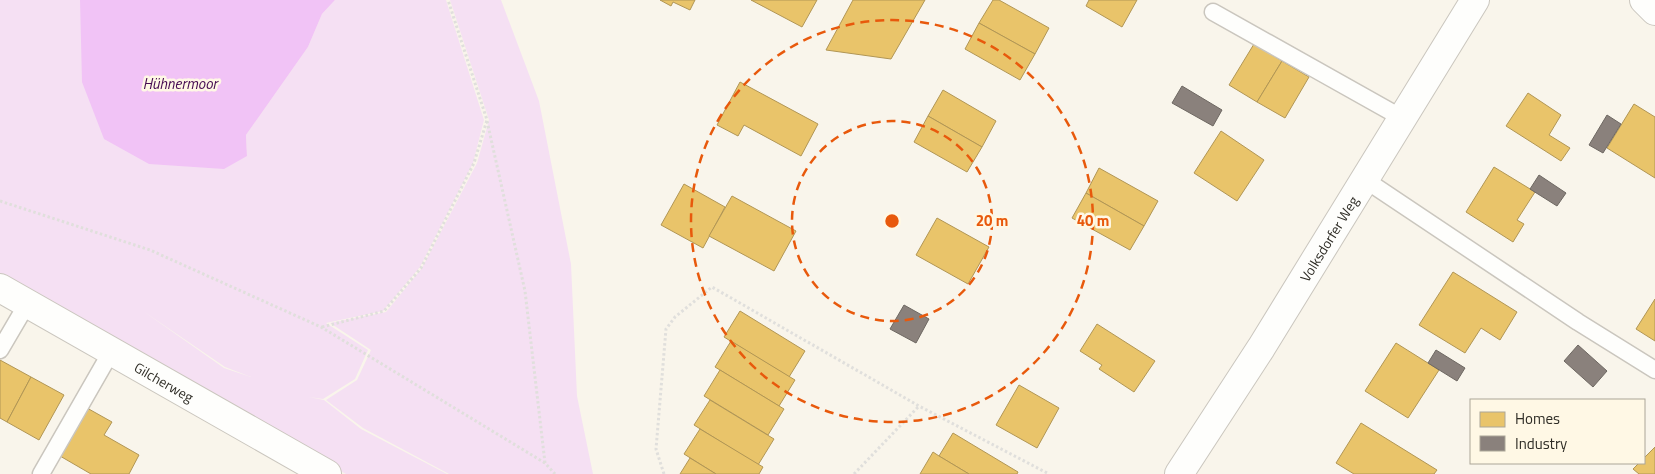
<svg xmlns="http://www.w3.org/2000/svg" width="1655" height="474" font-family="'Titillium Web',sans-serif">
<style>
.green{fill:#f5e0f3;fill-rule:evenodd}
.water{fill:#f1c3f6}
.homes{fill:#e9c46a;stroke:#b19655}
.industry{fill:#8a817c;stroke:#6e6862}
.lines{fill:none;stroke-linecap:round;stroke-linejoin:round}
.service-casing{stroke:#cac6be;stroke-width:19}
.minor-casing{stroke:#cac6be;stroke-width:30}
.tertiary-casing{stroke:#cac6be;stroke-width:30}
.path{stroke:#e0dfdc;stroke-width:3;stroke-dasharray:2.5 2.5;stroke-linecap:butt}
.service{stroke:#fefefc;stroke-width:16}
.minor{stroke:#fefefc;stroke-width:28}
.tertiary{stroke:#fefefc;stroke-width:28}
.ring{fill:none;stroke:#e8590c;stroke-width:2.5;stroke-dasharray:9 6}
.labels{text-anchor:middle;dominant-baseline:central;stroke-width:5;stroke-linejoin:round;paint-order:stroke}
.street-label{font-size:14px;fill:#2e2c25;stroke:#fff8e5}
.water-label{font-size:15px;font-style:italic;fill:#450a51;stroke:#fff8e5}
.centre{fill:#e8590c;stroke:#fff8e5;stroke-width:2.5}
.ring-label{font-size:15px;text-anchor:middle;font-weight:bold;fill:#e8590c;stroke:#fff8e5;stroke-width:5;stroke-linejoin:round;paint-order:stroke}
</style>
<rect width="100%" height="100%" fill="#f9f5eb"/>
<g class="green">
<path d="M0,0H80L247,156L246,135L308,47L322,14L335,0H446L484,120L473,163L420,267L383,311L326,323L368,350L355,379L323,399L309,397L324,400L361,429L447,474H346L0,276V202H2L0,201ZM143,311L225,367L251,377L224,368Z"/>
<polygon points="450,0 501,0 539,101 571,264 577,396 593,474 449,474 363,428 326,400 357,380 371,350 330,323 386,312 422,268 477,163 489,120"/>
</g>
<polygon class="water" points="80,0 335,0 322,14 308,47 246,135 247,156 224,169 149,164 104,139 82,82"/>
<g class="homes">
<polygon points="660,0 695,0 690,10 673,2 671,6"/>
<polygon points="751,0 817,0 802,27"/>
<polygon points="853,0 925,0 891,59 826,50"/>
<polygon points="993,0 999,0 1049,28 1035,54 979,23"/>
<polygon points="1089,0 1137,0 1122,27 1086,6"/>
<polygon points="979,23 1035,54 1020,80 965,49"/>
<polygon points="1254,44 1282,61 1257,102 1229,85"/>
<polygon points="1282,61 1309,77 1285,118 1257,102"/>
<polygon points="740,82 818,124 801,156 744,125 738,136 717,125"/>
<polygon points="943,90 996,121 982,147 928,116"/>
<polygon points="1528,93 1561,115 1549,135 1570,148 1561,161 1506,126"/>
<polygon points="1634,104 1655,117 1655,178 1607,148"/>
<polygon points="928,116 982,147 967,172 914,142"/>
<polygon points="1221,131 1264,160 1237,201 1194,173"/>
<polygon points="1494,167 1535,192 1517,220 1524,224 1513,242 1466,212"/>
<polygon points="1099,168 1158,201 1144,226 1086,193"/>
<polygon points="684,184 725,207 703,248 661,225"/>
<polygon points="1086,193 1144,226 1130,250 1072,218"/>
<polygon points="732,196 796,231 774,271 709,236"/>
<polygon points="937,218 989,247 968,284 916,255"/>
<polygon points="1453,272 1517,312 1500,340 1481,328 1465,353 1419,325"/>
<polygon points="1655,299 1655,341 1636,329"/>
<polygon points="740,311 805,351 789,377 724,337"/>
<polygon points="1097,324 1155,361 1134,392 1099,369 1102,365 1080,351"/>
<polygon points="731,341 795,380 779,406 715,367"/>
<polygon points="1396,343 1439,370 1408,418 1365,391"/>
<polygon points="0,360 31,377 7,422 0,418"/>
<polygon points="720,370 784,409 768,435 704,396"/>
<polygon points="31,377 64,395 39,440 7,422"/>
<polygon points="1019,385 1059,408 1037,448 996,425"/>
<polygon points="710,400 774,439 758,465 694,425"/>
<polygon points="87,408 112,422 104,435 139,455 129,474 91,474 60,456"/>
<polygon points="1361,423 1437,470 1434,474 1354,474 1336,463"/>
<polygon points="700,429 763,467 759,474 716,474 684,454"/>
<polygon points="953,433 1018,472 1017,474 969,474 939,456"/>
<polygon points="1655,447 1655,474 1639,474 1633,469 1639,463 1644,463 1644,458"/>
<polygon points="933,452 939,456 969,474 920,474"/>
<polygon points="690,458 716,474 680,474"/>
</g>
<g class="industry">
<polygon points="1182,86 1222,110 1213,126 1172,103"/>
<polygon points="1607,115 1621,124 1603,153 1589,145"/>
<polygon points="1539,175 1566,193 1557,206 1530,189"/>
<polygon points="904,305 929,319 916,343 890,329"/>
<polygon points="1578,345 1607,371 1593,387 1564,361"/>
<polygon points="1436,350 1465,368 1457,381 1428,363"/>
</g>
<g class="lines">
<g class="service-casing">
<g id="service">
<polyline points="1213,12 1402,118"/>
<polyline points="1364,179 1578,322 1655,370"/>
<polyline points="0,350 27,304"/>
<polyline points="41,474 111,352"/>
</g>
</g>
<g class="minor-casing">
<g id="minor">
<polyline points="1644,0 1655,11"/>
<path id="s1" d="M0,288L327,474"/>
</g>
</g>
<g class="tertiary-casing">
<g id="tertiary">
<path id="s2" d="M1179,474L1261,348L1475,0"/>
</g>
</g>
<g class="path">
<polyline points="487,121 525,291 545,463 555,474"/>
<polyline points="0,201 150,250 321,327 545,463"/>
<polyline points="322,327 384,311 421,268 474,163 487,120 448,0"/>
<polyline points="664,474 656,449 666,329 675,317 712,287 919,406 1049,474"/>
<polyline points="854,474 919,406"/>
</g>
<use href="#service" class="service"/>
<use href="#minor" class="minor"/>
<use href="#tertiary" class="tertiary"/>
</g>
<g class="ring">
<circle cx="892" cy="221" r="100"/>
<circle cx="892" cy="221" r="201"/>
</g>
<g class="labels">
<g class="street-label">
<text stroke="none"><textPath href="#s2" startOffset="279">Volksdorfer Weg</textPath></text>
<text stroke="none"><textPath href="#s1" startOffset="189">Gilcherweg</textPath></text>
</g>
<g class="water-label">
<text x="180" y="83">Hühnermoor</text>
</g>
</g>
<circle cx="892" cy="221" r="8" class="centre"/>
<g class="ring-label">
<text x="992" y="226">20 m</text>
<text x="1093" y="226">40 m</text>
</g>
<rect x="1470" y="399" width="175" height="65" fill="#fff8e5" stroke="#aba698"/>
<rect x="1480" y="412" width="25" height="15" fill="#e9c46a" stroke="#aba698"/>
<text x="1515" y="424" font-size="15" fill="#2e2c25">Homes</text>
<rect x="1480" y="436" width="25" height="15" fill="#8a817c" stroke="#aba698"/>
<text x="1515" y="449" font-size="15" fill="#2e2c25">Industry</text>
</svg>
